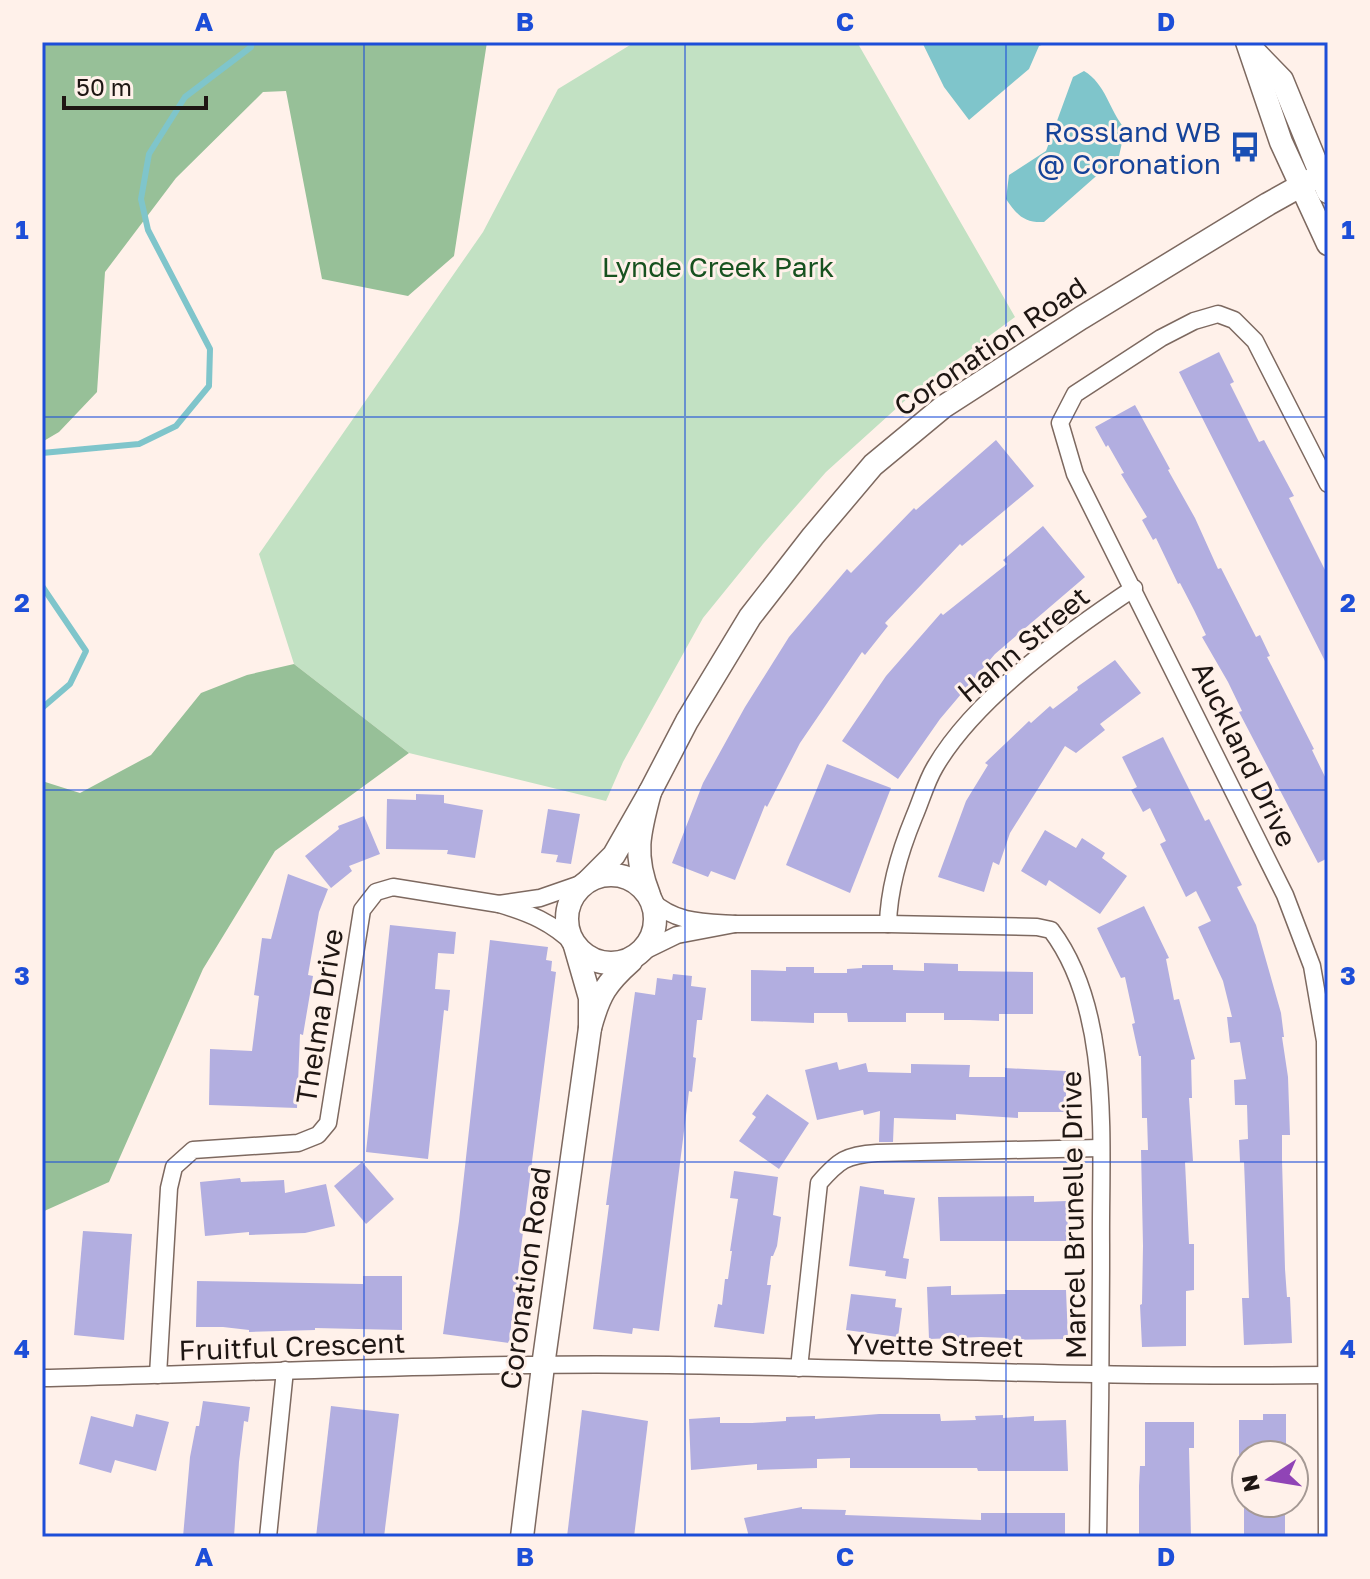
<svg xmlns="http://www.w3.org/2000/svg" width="1370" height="1579" font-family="'Golos Text',sans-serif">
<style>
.green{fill:#c2e1c3}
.forest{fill:#97c098}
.water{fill:#7fc5cb}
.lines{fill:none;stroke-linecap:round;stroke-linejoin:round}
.stream{stroke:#7fc5cb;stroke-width:6}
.building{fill:#b2aee0}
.street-casing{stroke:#7d6960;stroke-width:19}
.secondary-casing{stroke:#7d6960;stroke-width:25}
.street{stroke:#fff;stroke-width:16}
.secondary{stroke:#fff;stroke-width:22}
.grid{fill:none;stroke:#1d4ed8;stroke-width:2;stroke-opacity:0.55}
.labels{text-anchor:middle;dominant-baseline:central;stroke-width:6;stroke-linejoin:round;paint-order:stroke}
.transit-label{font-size:28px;fill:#164399;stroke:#fff1ea;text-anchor:end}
.park-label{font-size:28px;fill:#17521f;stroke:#fff1ea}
.street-label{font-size:28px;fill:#1e1613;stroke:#fff1ea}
.neatline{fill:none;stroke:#1d4ed8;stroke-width:3}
.grid-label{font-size:26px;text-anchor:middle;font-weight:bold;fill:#1d4ed8}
</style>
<rect width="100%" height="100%" fill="#fff1ea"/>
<polygon class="green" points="635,42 857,42 1015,317 920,387 826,472 763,544 703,618 623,762 606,801 409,753 294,664 259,554 483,232 558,89"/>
<g class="forest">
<polygon points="42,42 487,42 454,256 408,296 322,279 286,91 263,92 176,178 105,272 97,392 59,432 42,442"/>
<polygon points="294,664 409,753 275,851 203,969 109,1182 42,1212 42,781 80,793 151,755 201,693 247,675"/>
</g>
<g class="water">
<polygon points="922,42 1049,42 1039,46 1029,69 969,120 944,87"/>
<path d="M1084,71C1106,84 1109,110 1125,129L1119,156L1044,222C1024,223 1017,215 1006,199L1009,175L1046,151L1073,77Z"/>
</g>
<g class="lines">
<g class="stream">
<polyline points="42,453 139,444 176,426 209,386 210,349 148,230 141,199 149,154 185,97 251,47 252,42"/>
<polyline points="42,586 86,651 70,684 42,708"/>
</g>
</g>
<g class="building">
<polygon points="1219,352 1234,382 1230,384 1259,442 1264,440 1294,496 1289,498 1328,576 1328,667 1179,372"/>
<polygon points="1135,405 1170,469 1168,470 1195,518 1218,569 1221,568 1256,637 1260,635 1270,656 1267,657 1314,749 1312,750 1328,783 1328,858 1318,863 1239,712 1242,711 1228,682 1202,637 1206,635 1194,610 1180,583 1178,584 1156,538 1153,540 1142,520 1147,517 1121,474 1124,473 1108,445 1106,447 1095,427"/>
<polygon points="996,440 1034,486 962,546 960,544 885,623 888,626 865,655 862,652 800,743 767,807 765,805 735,880 711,871 708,877 672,863 703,783 745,707 789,637 847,569 851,573 914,508 916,510"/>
<polygon points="1043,526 1085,577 995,654 940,719 898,779 842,741 886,676 941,613 943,615 1007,564 1003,560"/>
<polygon points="1115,660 1141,693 1100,724 1105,730 1076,753 1065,746 1010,833 999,865 993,862 984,892 938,877 966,801 988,765 985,763 1029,721 1031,723 1050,706 1053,709 1078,690 1077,687"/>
<polygon points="1163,737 1205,821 1209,819 1242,885 1237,887 1256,925 1281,1013 1284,1037 1282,1037 1288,1077 1290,1135 1282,1135 1282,1160 1285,1269 1287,1297 1290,1297 1292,1343 1244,1345 1242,1298 1249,1298 1245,1187 1244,1162 1240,1162 1239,1140 1248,1139 1247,1105 1235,1105 1234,1080 1246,1079 1240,1042 1230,1043 1227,1017 1232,1017 1223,981 1198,927 1211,921 1196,891 1186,897 1160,844 1166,841 1150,808 1143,812 1131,790 1137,787 1122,757"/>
<polygon points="827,764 891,788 850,893 786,865"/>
<polygon points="416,794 444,795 444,803 483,810 475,858 447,854 448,850 386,849 387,799 416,800"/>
<polygon points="548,809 580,814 571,864 556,862 558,855 541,853"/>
<polygon points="364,816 380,854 349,866 352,871 331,888 305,856 339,829 338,826"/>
<polygon points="1045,830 1076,848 1082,838 1105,853 1102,858 1127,876 1100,914 1049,880 1046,886 1021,871"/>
<polygon points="288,874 328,889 319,912 308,975 313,976 303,1035 300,1034 297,1108 209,1105 210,1049 252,1051 259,996 254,995 262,938 271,939"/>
<polygon points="1144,906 1169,958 1166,959 1174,1000 1179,999 1195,1059 1191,1060 1192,1098 1189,1098 1193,1161 1185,1162 1189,1244 1194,1244 1194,1290 1186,1291 1186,1346 1142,1347 1140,1305 1142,1304 1143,1246 1141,1150 1148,1150 1147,1118 1142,1118 1141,1056 1139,1056 1132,1024 1135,1023 1125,977 1121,978 1097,928"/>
<polygon points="390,925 456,932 454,954 438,953 435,989 450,990 448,1011 444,1010 428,1159 366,1152"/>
<polygon points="490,940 548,947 546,960 552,961 551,971 556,972 509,1343 443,1334 459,1221"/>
<polygon points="924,963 958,964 958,971 1033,972 1033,1014 999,1014 999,1021 970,1020 944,1020 944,1013 906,1013 906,1022 848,1022 847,1013 814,1013 814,1023 751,1021 751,970 786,971 786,967 814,967 814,973 847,973 847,969 862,968 862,965 893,965 893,970 924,971"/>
<polygon points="673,974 692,976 691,986 706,988 702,1020 697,1020 693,1057 696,1058 692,1092 689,1091 659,1331 633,1328 632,1334 593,1329 609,1205 606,1205 635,992 655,995 657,978 672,980"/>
<polygon points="837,1062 839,1070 866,1063 868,1072 911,1073 911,1064 970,1065 969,1077 1005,1077 1005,1068 1066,1071 1066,1112 1018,1112 1018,1118 956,1114 956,1120 894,1118 893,1142 879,1142 880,1111 864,1115 863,1110 817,1120 805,1070"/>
<polygon points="767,1094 809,1123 779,1169 739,1141 756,1117 752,1114"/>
<polygon points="362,1162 394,1199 366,1224 334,1186"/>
<polygon points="734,1171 778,1177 773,1215 781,1217 777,1246 773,1256 771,1256 767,1285 771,1285 764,1334 714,1327 718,1304 722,1305 725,1279 728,1279 732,1251 730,1251 738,1199 730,1198"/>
<polygon points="240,1178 241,1182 284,1180 285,1193 326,1184 335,1226 305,1233 249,1235 249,1232 205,1236 200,1182"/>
<polygon points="860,1186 884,1190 884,1194 915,1198 903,1258 909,1259 906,1279 885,1276 886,1271 849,1266"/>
<polygon points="1034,1196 1034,1202 1067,1201 1068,1241 940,1241 938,1197"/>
<polygon points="83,1231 132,1234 124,1340 74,1335"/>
<polygon points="363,1276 402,1276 402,1330 315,1328 315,1330 249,1332 249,1330 223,1327 196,1327 197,1281 363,1284"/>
<polygon points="951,1286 951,1295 1006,1294 1005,1290 1066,1290 1068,1339 1008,1340 1007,1338 981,1337 929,1339 927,1287"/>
<polygon points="851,1294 896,1299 895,1307 902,1308 898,1337 846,1330"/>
<polygon points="203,1401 250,1407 248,1422 244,1421 239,1462 234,1537 183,1537 190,1457 196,1426 199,1426"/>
<polygon points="331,1406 399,1414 384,1537 316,1537"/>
<polygon points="582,1410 648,1421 634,1537 567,1537"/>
<polygon points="136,1414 169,1422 156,1471 115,1460 111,1473 79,1464 91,1416 133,1427"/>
<polygon points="879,1414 940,1414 941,1421 976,1420 975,1416 1003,1415 1003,1418 1034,1416 1034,1421 1066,1420 1068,1471 978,1471 977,1468 850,1468 850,1458 817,1459 817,1468 757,1470 757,1464 691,1470 689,1419 720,1417 720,1423 752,1423 786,1421 786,1417 815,1416 815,1419"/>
<polygon points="1263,1414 1286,1414 1286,1455 1239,1455 1239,1420 1263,1420"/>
<polygon points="1145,1422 1194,1422 1194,1448 1189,1448 1191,1537 1139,1537 1139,1486 1140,1466 1145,1466"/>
<rect x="1244" y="1503" width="41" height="34"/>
<polygon points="802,1507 802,1509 846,1510 845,1515 981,1520 981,1513 1065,1513 1065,1537 749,1537 744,1518"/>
</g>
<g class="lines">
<g class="street-casing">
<g id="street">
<path d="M735,924H888L1037,927L1051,930C1113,1012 1100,1146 1101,1244C1101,1342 1100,1439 1098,1537"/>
<path d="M888,924C889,887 900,851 914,817C921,801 926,782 935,767C975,698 1068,632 1134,588"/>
<path d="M575,945C552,922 529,913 499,904L540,898L589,881"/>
<path d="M640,953L677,935L735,924C703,922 675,923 651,900"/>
<path d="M799,1368L819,1183C839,1160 846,1155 877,1153L1100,1148"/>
<polyline points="158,1375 169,1188 174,1167 193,1150 298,1143 318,1135 328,1123 362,910 376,892 393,887 499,904"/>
<path d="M42,1378C251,1373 460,1362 669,1365C889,1368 1108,1378 1328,1375"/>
<polyline points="268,1537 285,1370"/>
<polyline points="1327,1537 1325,1041 1312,966 1285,895 1075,474 1060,423 1075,394 1161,338 1194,321 1218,314 1234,320 1255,341 1328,484"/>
</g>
</g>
<g class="secondary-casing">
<g id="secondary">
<polyline points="1247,42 1281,142 1328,244"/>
<polyline points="1252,49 1282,80 1328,192"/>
<polyline points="650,792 687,721 750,617 813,536 873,465 943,407 1081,318 1268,204 1320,175"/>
<circle cx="611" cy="919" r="44"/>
<path d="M589,880L614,855L650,792C639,833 633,855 649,895"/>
<path d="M575,946L590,998V1028C599,995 606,983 631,961"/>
<polyline points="522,1537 543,1366 590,1028"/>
</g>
</g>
<use href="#street" class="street"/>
<use href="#secondary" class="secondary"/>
</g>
<path class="grid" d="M364,42V1537M685,42V1537M1006,42V1537M42,417H1328M42,790H1328M42,1162H1328"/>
<defs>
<g id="bus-bare" transform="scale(2.4)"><path d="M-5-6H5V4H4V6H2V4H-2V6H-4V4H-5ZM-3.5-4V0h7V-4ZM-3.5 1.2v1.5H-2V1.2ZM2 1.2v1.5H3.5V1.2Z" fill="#1a4fb4" stroke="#fff1ea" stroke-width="2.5" paint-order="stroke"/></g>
</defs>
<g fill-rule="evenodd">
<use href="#bus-bare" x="1245" y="147"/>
</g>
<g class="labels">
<g class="transit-label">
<text x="1221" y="131">Rossland WB<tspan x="1221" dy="32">@ Coronation</tspan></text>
</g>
<g class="park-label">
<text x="718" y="266">Lynde Creek Park</text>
</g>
<g class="street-label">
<text transform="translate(990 346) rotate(-34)">Coronation Road</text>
<text transform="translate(1023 644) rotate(-40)">Hahn Street</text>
<text transform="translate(1245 754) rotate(64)">Auckland Drive</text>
<text transform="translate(319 1016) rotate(-81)">Thelma Drive</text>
<text transform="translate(1073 1215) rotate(-91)">Marcel Brunelle Drive</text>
<text transform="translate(525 1278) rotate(-82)">Coronation Road</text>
<text transform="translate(935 1345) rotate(1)">Yvette Street</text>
<text transform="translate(292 1346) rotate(-2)">Fruitful Crescent</text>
</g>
</g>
<rect width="1370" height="1579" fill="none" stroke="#fff1ea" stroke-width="88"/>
<g transform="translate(1270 1479) rotate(258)"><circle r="38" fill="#fff1ea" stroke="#a59994" stroke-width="2"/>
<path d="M0-6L14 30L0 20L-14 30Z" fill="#9044b6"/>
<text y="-12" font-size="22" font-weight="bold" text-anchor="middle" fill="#1e1613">N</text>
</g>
<path d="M64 96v12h142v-12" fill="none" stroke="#1e1613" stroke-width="4"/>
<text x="76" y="96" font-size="24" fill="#1e1613" stroke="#fff1ea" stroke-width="6" paint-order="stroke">50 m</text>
<rect x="44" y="44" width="1282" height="1491" class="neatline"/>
<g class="grid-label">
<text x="204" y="31">A</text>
<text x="525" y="31">B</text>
<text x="845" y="31">C</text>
<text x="1166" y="31">D</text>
<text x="22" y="239">1</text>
<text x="1348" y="239">1</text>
<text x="22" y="612">2</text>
<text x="1348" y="612">2</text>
<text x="22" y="985">3</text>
<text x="1348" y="985">3</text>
<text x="22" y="1358">4</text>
<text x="1348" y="1358">4</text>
<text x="204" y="1566">A</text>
<text x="525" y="1566">B</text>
<text x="845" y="1566">C</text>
<text x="1166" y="1566">D</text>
</g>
</svg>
